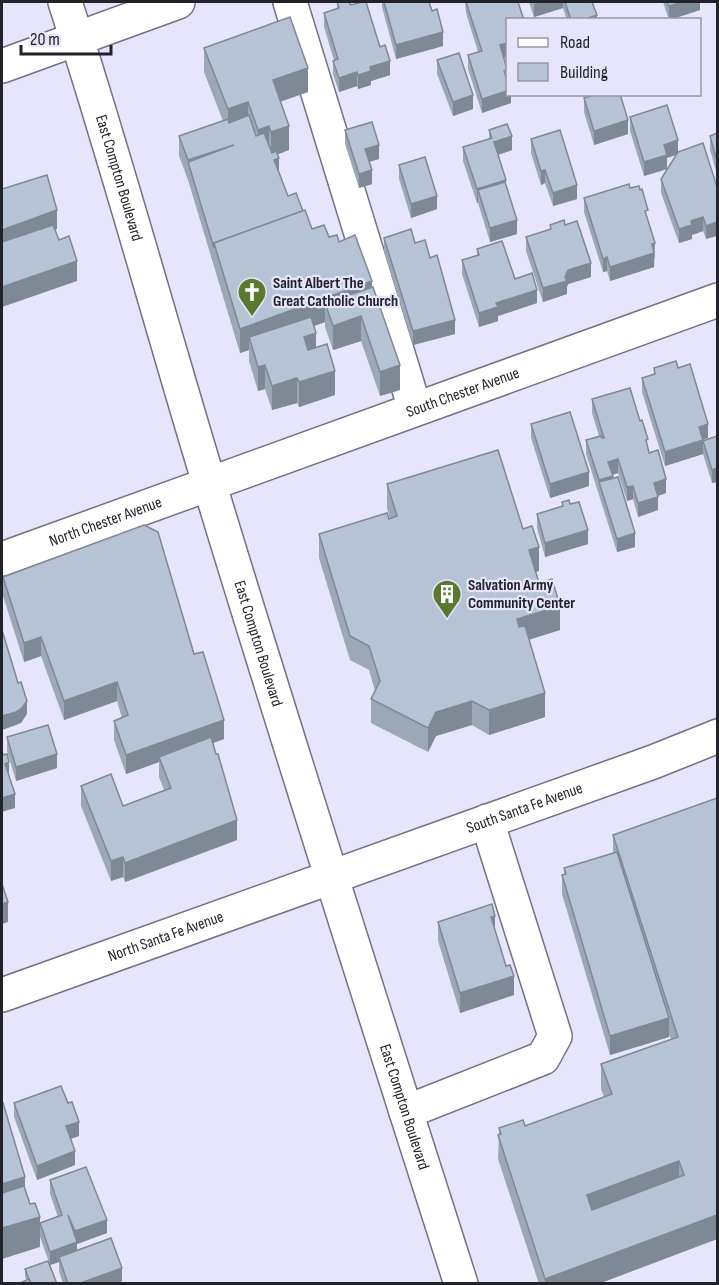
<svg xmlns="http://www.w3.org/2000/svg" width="719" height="1285" font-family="'Sofia Sans Condensed',sans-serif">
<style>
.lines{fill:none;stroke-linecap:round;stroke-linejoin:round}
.minor-casing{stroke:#737184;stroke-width:36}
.major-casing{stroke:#737184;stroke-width:36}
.minor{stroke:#fff;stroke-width:33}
.major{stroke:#fff;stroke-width:33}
.wall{fill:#9da8b7}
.shaded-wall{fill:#7f8895}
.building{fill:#b6c3d5;stroke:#7f8895;stroke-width:1.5;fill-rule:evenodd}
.labels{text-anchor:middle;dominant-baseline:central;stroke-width:4.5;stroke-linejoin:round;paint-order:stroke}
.street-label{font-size:16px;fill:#222229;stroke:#e7e5fb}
.poi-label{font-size:16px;font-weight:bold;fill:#222229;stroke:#e7e5fb;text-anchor:start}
</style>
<rect width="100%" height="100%" fill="#e7e5fb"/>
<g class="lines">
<g class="minor-casing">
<g id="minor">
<polyline points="290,2 415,409"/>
<polyline points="2,66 178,2"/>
<path id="s1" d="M2,559L718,300"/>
<polyline points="406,1112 543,1058 555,1036 487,821"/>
</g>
</g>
<g class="major-casing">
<g id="major">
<path id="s2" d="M65,2C117,162 161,325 210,486C291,753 376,1018 461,1284"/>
<path id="s3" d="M2,995L653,762L718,736"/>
</g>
</g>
<use href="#minor" class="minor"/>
<use href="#major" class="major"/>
</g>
<g class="wall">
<polygon points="337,2 351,5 380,47 390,75 371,81 371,85 358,89 357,86 339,92 333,74 333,61 334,60 324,27 324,13 337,8"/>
<polygon points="382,2 429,2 443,46 396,59 382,7"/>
<polygon points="465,2 518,2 504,58 507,94 511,94 511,103 482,113 468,69 468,55 478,52 466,13"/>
<polygon points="529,2 592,2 597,20 567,20 563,8 534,17"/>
<polygon points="663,2 700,2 700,10 669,20"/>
<polygon points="204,48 308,92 280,102 289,150 277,154 279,171 288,196 303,211 312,229 339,242 372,287 400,390 380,396 361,341 333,350 325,327 325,322 314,326 316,347 335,395 299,407 297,403 272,410 265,389 258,391 249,361 249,350 240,353 188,180 179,156 179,136 223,121 204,72"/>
<polygon points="437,60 473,109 453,116 437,74"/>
<polygon points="584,98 628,134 594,145 584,112"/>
<polygon points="630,117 678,152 717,187 706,239 703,231 692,235 692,239 679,243 661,193 661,179 676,155 667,158 667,169 644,176 630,131"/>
<polygon points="345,130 379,159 369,162 372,184 359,188 345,144"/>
<polygon points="489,130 512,150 498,155 517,234 490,242 478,203 477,203 463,161 463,147 489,139"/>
<polygon points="717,133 717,174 710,150 710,136"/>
<polygon points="531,139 577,199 553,206 545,183 541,185 531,153"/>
<polygon points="399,165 437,209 411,218 399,179"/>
<polygon points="630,188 648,220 655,257 654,258 654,267 610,281 607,271 603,272 584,212 584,198"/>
<polygon points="550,225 565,225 591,277 568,284 567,287 567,294 543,302 526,251 526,237 550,230"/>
<polygon points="384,238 415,243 455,334 413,345 384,251"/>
<polygon points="477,249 515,279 537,303 498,316 498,321 479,327 462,274 462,260 477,255"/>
<polygon points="716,357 717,357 717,376 716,371"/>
<polygon points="654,368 678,368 708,438 703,439 703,440 717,436 717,482 712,483 703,454 665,466 642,392 642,378 654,375"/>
<polygon points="592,399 648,448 666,493 658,496 658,510 638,517 633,499 627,501 618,473 612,475 635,547 617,552 586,454 586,440 599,436 592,413"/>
<polygon points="531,424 589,486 550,498 531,438"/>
<polygon points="387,484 523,529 539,571 535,572 539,583 560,630 529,640 545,717 489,735 472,725 436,736 428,752 371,723 371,699 375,691 369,670 350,660 319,558 319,534 390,519 387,508"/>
<polygon points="562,502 570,504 588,544 545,557 537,528 537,514 562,506"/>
<polygon points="3,577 194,654 224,739 213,743 237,840 125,882 123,877 111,881 81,806 81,786 123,806 164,790 159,777 159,762 126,774 114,740 114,721 122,718 117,701 64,720 41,656 24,662 3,596"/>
<polygon points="7,737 57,768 16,781 7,751"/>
<polygon points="717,798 717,1239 598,1284 539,1284 498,1159 499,1128 525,1126 604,1097 601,1089 601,1064 671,1039 669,1035 669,1037 610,1055 562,894 562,875 564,874 564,868 613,854 613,835"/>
<polygon points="438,922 514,995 460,1013 438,941"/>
<polygon points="14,1103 79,1136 71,1139 75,1165 37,1180 14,1117"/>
<polygon points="50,1180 107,1233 77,1244 77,1251 122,1281 116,1284 63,1284 59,1271 59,1262 50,1265 40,1237 40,1223 58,1217 50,1194"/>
<polygon points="25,1269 57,1284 26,1280 25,1276"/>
</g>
<g class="shaded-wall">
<polygon points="541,2 563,2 563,8 534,17 534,4"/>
<polygon points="682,2 700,2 700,10 669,20 669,6"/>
<polygon points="597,15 597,20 582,20"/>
<polygon points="443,32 443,46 396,59 396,45"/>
<polygon points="507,43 507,57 500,59 500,45"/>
<polygon points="390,61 390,75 371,81 371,85 358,89 358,75 370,67"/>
<polygon points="308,68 308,92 273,104 273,80"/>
<polygon points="357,72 357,86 339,92 339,78"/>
<polygon points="507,91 507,94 511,94 511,103 482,113 482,99"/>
<polygon points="473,95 473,109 453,116 453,102"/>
<polygon points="248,102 248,126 228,133 228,109"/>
<polygon points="628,120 628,134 594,145 594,131"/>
<polygon points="269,126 269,150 258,154 258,130"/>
<polygon points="289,126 289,150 271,157 271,132"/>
<polygon points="512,136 512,150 494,156 494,142"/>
<polygon points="678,140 678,154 667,158 667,169 644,176 644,162 664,145"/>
<polygon points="379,145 379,159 365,163 365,149"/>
<polygon points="279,158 279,178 274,160"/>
<polygon points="372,170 372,184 359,188 359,174"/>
<polygon points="545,170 545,183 541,185 541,171"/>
<polygon points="506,180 506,194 478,190 478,203 477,203 477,189"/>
<polygon points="577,185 577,199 553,206 553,193"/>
<polygon points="437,196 437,209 411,218 411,204"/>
<polygon points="57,210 57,229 2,249 2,230"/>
<polygon points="703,217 703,231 692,235 692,239 679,243 679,229 691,221"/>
<polygon points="517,220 517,234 490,242 490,228"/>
<polygon points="717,222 717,236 706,239 706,226"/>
<polygon points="655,243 654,267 610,281 610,267"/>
<polygon points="607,257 607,271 603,272 603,259"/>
<polygon points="77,261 77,281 2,307 2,287"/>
<polygon points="591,263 591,277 568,284 567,287 567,294 543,302 543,288 565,277 568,270"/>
<polygon points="372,281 372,305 325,303 325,322 252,349 249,337 249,350 240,353 240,329"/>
<polygon points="537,290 537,303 498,316 498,321 479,327 479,313 496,303"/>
<polygon points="361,316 361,341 333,350 333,326"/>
<polygon points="455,320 455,334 413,345 413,331"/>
<polygon points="316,333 316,358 304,362 304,337"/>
<polygon points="265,365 265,389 258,391 258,367"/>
<polygon points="400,365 400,390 380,396 380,372"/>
<polygon points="335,371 335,395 299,407 299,382"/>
<polygon points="297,378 297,403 272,410 272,386"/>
<polygon points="708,424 708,438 699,441 699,427"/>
<polygon points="703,441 703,454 665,466 665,452"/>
<polygon points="618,459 618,473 608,476 608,462"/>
<polygon points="717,468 717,482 712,483 712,470"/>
<polygon points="589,472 589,486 550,498 550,484"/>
<polygon points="613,476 613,490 599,482 599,494 599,480"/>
<polygon points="666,479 666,493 654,497 654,483"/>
<polygon points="633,486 633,499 627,501 627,487"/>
<polygon points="658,497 658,510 638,517 638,503"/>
<polygon points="588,530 588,544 545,557 545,543"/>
<polygon points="635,533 635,547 617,552 617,539"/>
<polygon points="539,547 539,571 529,574 529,550"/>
<polygon points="560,606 560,630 517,643 517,619"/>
<polygon points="41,637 41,656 24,662 24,643"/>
<polygon points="117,682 117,701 64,720 64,701"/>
<polygon points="545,693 545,717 489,735 489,710"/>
<polygon points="27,701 27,714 21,723 16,725 2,730 2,716"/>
<polygon points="472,701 472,725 436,736 428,752 428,728 436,712"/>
<polygon points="224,720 224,739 161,762 159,757 159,762 126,774 126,755"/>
<polygon points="57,754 57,768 16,781 16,767"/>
<polygon points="9,762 9,776 5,764"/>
<polygon points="15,794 15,808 2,812 2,798"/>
<polygon points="237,820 237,840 125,882 125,863"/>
<polygon points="123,857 123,877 111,881 111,861"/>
<polygon points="8,902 8,922 2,924 2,904"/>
<polygon points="495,916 495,935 491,917"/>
<polygon points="514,976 514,995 460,1013 460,993"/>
<polygon points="669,1018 669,1037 610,1055 610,1036"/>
<polygon points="79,1122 79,1136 66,1140 66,1126"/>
<polygon points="75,1151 75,1165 37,1180 37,1166"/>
<polygon points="679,1161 679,1185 587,1219 587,1195"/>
<polygon points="25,1177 25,1207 2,1214 2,1184"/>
<polygon points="717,1215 717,1239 598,1284 545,1284 545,1279"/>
<polygon points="40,1217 40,1247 2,1259 2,1228"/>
<polygon points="107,1220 107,1233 77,1244 77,1256 59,1257 59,1262 50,1265 50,1252 75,1243 75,1231"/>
<polygon points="122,1268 122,1281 116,1284 78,1284"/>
</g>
<g class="building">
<polygon points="337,2 349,2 351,5 362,2 366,2 380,47 385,45 390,61 370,67 371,71 358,75 357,72 339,78 333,61 338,59 324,13 339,8"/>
<polygon points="384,2 429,2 432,11 437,9 443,32 396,45"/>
<polygon points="466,2 518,2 524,20 507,20 507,43 500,45 507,69 507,70 504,71 507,80 507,91 482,99 468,55 482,51"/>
<polygon points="565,2 592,2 597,15 582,20 571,20"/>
<polygon points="667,2 682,2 669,6"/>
<polygon points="290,17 308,68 273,80 289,126 271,132 269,126 258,130 248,102 228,109 204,48"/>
<polygon points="459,53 473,95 453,102 437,60"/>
<polygon points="597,94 620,94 628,120 594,131 584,98"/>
<polygon points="667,105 678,140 664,145 667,155 644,162 630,117"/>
<polygon points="249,115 256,136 264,133 272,153 276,151 279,158 274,160 288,196 296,193 303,211 214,243 214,248 188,162 234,145 188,160 179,136 228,119 229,123"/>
<polygon points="372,122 379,145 365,149 372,170 359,174 345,130"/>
<polygon points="507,124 512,136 494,142 506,180 477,189 463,147 492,138 489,130"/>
<polygon points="560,130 577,185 553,193 545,170 541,171 531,139"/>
<polygon points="717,133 717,161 710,136"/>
<polygon points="703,143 717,187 717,222 706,226 703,217 691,221 692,225 679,229 661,179 678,152"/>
<polygon points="425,157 437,196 411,204 399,165"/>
<polygon points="47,175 57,210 2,230 2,189"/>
<polygon points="505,182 517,220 490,228 478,190"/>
<polygon points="629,184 630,188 639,186 640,190 642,189 648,210 645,211 655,243 652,244 654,253 610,267 607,257 603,259 584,198"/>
<polygon points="305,210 312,229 324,225 329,237 337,235 339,242 355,235 372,281 240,329 214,243"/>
<polygon points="564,220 565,225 577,221 591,263 568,270 565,277 567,281 543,288 526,237 551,229 550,225"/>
<polygon points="53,225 59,240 69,236 77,261 2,287 2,242"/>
<polygon points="411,229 415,243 425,240 430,258 437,255 455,320 413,331 384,238"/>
<polygon points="502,241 515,279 532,273 537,290 496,303 498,307 479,313 462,260 479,255 477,249"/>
<polygon points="373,287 400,365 380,372 361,316 333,326 325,303"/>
<polygon points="311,317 316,333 304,337 308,350 327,344 335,371 299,382 297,378 272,386 265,365 258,367 249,337"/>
<polygon points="676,361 678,368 690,364 708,424 699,427 703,440 665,452 642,378 655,374 654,368"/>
<polygon points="630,388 640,421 642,420 648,439 646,440 649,453 658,450 666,479 654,483 658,497 638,503 633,486 627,487 618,459 608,462 613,476 599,480 586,440 601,436 602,438 604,438 592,399"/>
<polygon points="570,412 589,472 550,484 531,424"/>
<polygon points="717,436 717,468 712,470 703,441"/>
<polygon points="498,450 523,529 532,526 539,547 529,550 539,583 552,579 560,606 517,619 519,627 525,626 545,693 489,710 472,701 436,712 428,728 371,699 380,681 369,646 350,636 319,534 387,513 389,519 397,516 387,484"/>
<polygon points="618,477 635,533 617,539 599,482"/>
<polygon points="569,500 570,504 579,502 588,530 545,543 537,514 563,506 562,502"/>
<polygon points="144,525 158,532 194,654 203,652 224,720 126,755 114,721 128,715 117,682 64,701 41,637 24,643 3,577"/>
<polygon points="2,630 18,683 21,682 27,701 21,709 16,712 2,716"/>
<polygon points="48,725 57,754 16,767 7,737"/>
<polygon points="211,737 216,754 218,754 237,820 125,863 123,857 111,861 81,786 111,774 123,806 171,788 159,757"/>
<polygon points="2,750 3,755 7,754 9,762 5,764 15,794 2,798"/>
<path d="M717,798V1215L545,1279L498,1135L501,1134L499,1128L523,1120L525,1126L612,1094L601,1064L678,1037L613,835ZM679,1161L684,1175L592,1210L587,1195Z"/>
<polygon points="617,852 669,1018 610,1036 562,875 566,874 564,868"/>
<polygon points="2,884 8,902 2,904"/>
<polygon points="492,904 495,916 491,917 506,966 510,965 514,976 460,993 438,922"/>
<polygon points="61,1086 68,1103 72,1102 79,1122 66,1126 75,1151 37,1166 14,1103"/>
<polygon points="3,1103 25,1177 2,1184 2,1104"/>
<polygon points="86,1167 107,1220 75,1231 68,1215 77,1242 50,1252 40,1223 62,1215 50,1180"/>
<polygon points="24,1186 30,1204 35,1203 40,1217 2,1228 2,1193"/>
<polygon points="111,1238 122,1268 78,1284 68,1284 59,1257"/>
<polygon points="48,1261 57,1284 31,1284 25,1269"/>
<polygon points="29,1279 31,1284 18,1284"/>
</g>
<defs>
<g id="church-pin" transform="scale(1.5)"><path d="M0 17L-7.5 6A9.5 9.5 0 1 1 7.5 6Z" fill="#597930" stroke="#e7e5fb"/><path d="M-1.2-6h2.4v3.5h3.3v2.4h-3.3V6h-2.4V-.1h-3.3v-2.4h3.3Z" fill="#fff"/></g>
<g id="building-pin" transform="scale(1.5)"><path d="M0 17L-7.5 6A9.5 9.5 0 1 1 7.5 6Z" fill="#597930" stroke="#e7e5fb"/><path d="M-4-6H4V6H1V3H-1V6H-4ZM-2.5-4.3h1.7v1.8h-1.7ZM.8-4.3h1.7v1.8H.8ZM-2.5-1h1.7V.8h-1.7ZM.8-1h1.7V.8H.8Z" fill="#fff"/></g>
</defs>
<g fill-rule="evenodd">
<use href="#church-pin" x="252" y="292"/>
<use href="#building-pin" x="447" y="594"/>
</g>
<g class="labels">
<g class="street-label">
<text stroke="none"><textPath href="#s2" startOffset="184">East Compton Boulevard</textPath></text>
<text stroke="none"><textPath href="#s1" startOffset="490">South Chester Avenue</textPath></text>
<text stroke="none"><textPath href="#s1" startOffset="110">North Chester Avenue</textPath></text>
<text stroke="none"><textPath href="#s2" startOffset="670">East Compton Boulevard</textPath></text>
<text stroke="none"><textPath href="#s3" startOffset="555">South Santa Fe Avenue</textPath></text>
<text stroke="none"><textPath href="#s3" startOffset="174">North Santa Fe Avenue</textPath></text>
<text stroke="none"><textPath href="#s2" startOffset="1156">East Compton Boulevard</textPath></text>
</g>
<g class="poi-label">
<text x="273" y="283">Saint Albert The<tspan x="273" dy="18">Great Catholic Church</tspan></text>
<text x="468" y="585">Salvation Army<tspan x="468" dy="18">Community Center</tspan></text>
</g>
</g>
<rect width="719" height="1285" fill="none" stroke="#222229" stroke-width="6"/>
<rect x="506" y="18" width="195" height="78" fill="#e7e5fb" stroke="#9897a7" stroke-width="1.5"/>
<rect x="518" y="38" width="30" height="9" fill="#ffffff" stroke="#9897a7" stroke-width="1.5"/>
<text x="560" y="48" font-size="18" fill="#222229">Road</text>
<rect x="518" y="63" width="30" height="18" fill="#b6c3d5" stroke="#9897a7" stroke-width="1.5"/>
<text x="560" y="78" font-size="18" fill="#222229">Building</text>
<path d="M21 45v9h90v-9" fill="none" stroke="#222229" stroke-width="3"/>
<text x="30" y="45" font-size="18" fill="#222229" stroke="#e7e5fb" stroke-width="4.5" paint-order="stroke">20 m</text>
</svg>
